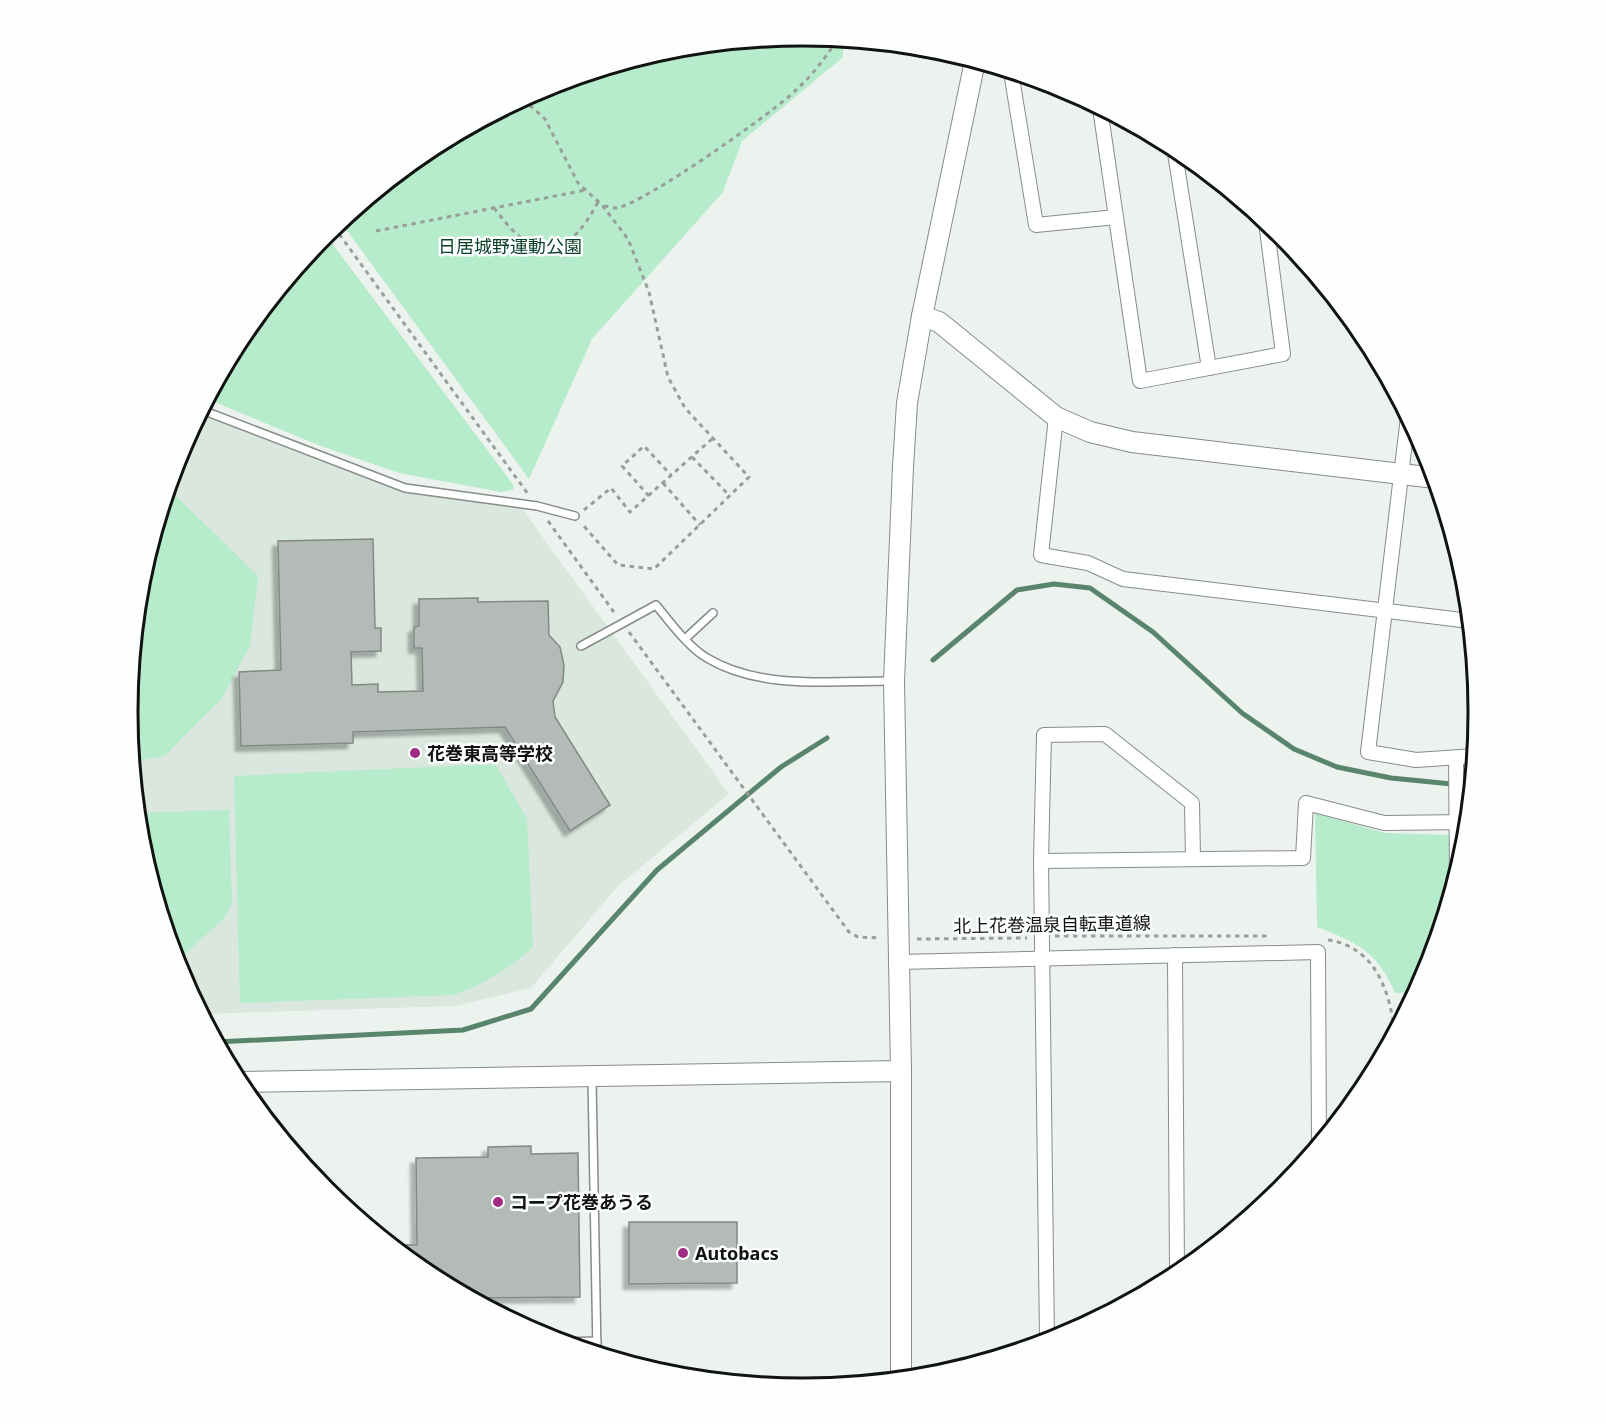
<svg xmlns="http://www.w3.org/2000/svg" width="1606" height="1424" font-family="'Noto Sans','Noto Sans JP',sans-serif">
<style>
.built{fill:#d9e7de}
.green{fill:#b6ebcb}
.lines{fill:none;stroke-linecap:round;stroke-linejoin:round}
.stream{stroke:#58856b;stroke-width:5}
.building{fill:#b4bab6;stroke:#838985;stroke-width:1.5;filter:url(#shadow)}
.lane-casing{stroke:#868c88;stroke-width:10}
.street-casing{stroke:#868c88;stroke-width:16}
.secondary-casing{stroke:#868c88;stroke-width:22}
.path{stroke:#989e9a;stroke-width:3;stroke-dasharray:4.5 4.5;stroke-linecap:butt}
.lane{stroke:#fff;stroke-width:7}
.street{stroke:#fff;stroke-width:14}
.secondary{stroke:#fff;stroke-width:20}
.poi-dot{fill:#a02b85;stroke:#fcfffd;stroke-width:2}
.labels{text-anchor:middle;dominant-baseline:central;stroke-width:5;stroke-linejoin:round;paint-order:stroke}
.park-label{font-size:18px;fill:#0a3e27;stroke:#fcfffd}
.poi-label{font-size:18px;font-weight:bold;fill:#111311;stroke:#fcfffd;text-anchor:start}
.street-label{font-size:18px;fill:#111311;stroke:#fcfffd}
.rim{fill:none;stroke:#111311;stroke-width:3}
</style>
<defs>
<filter id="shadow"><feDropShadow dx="-5.5" dy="5.5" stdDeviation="1.5" flood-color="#0004"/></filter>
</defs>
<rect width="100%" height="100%" fill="#ecf3ef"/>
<polygon class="built" points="202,410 393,481 515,499 729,794 618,886 531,988 456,1006 202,1014 178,970 140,844 127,712 140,580 179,453"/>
<g class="green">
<polygon points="803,36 845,40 842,58 742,141 723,192 592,339 529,479 340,221 428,150 545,87 671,49"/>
<polygon points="325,234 512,483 514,489 501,492 399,473 318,445 207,399 241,336"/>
<polygon points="168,488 258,576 250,646 221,699 166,755 132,763 127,712 140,580"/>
<path d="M495,764L527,819L533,947C508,970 484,984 453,995L240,1003L234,776Z"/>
<polygon points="229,810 232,904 225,917 176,963 140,844 137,813"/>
<path d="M1315,813L1385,833L1452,835L1453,887L1427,971L1416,992L1395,993C1378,952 1357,942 1317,927Z"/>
</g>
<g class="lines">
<g class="stream">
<polyline points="933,660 1017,590 1054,584 1090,588 1153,632 1242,713 1294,749 1337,767 1391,778 1472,786"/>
<polyline points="216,1042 463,1030 531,1009 657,870 781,767 827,738"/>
</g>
</g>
<g class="building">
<polygon points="373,539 375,628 381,628 381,651 351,652 352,685 378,684 378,692 423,691 422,648 414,648 414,627 419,626 419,599 478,598 478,602 548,601 549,635 560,647 564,665 563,682 553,701 555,717 610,805 570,831 505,727 353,732 353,743 241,746 239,672 281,670 278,541"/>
<polygon points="531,1146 531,1154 578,1153 580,1297 473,1298 427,1274 392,1245 417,1245 416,1158 488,1157 488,1147"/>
<polygon points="629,1222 737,1222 737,1283 629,1284"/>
</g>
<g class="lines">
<g class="lane-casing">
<g id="lane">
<polyline points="202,410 405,488 537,506 575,516"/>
<polyline points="686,638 713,613"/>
<path d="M581,646L656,605C669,621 689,648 707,658C760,690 832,681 891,681"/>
<polyline points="592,1079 597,1353"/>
<polyline points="561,1342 597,1341"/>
</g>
</g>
<g class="street-casing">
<g id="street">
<polyline points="1011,72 1036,225 1116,217"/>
<polyline points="1100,108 1140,381 1283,354 1266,222"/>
<polyline points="1174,147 1209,368"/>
<polyline points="1056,417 1041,555 1088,563 1123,579 1470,621"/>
<polyline points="1408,417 1368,752 1416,760 1475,756"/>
<polyline points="1456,758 1457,873"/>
<polyline points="1041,861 1044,735 1105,734 1192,803 1193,859"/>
<polyline points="1175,955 1177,1275"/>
<polyline points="898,962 1318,952 1319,1144"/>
<polyline points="1047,1341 1041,861 1303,858 1306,803 1384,823 1468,822"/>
</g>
</g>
<g class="secondary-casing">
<g id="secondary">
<polyline points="922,316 939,322 1056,417 1090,432 1132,442 1435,478"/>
<polyline points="238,1082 901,1071"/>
<polyline points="901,1378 901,1071 894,681 903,467 907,403 922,316 975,61"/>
</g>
</g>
<g class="path">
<polyline points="523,99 545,119 578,183 602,205 628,239 649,292 668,377 685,408 749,477 654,569 618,565 583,525"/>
<path d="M604,206C608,206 613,208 617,208C643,204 776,111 797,89C813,74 826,58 837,39"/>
<path d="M494,208C503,219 514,235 527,241C563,261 583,229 598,202"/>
<polyline points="334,227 528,494"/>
<polyline points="376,231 586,190"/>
<polyline points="692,457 730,496"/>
<polyline points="663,483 700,525"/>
<polyline points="649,496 622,466 644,446 671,475"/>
<polyline points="584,510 611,488 630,512 713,438"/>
<polyline points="548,521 616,615"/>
<polyline points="629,632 849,932 858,937 880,938"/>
<polyline points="1055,936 1267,936"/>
<polyline points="917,939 1027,938"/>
<path d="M1328,940C1376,947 1389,991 1395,1032"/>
</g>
<use href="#lane" class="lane"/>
<use href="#street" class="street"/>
<use href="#secondary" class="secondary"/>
</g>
<g class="poi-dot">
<circle cx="415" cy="753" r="6"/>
<circle cx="498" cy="1202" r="6"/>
<circle cx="683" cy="1253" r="6"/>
</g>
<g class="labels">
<g class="park-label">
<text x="510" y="246">日居城野運動公園</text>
</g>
<g class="poi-label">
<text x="427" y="753">花巻東高等学校</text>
<text x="510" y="1202">コープ花巻あうる</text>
<text x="695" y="1253">Autobacs</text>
</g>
<g class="street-label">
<text transform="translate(1052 924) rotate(-1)">北上花巻温泉自転車道線</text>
</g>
</g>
<path d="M0 0H1606V1424H0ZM803 46H803A665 665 0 0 1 1468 711V713A665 665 0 0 1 803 1378H803A665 665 0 0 1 138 713V711A665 665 0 0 1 803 46Z" fill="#fcfffd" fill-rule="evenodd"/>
<path class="rim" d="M803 46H803A665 665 0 0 1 1468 711V713A665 665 0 0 1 803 1378H803A665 665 0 0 1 138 713V711A665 665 0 0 1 803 46Z"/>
</svg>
